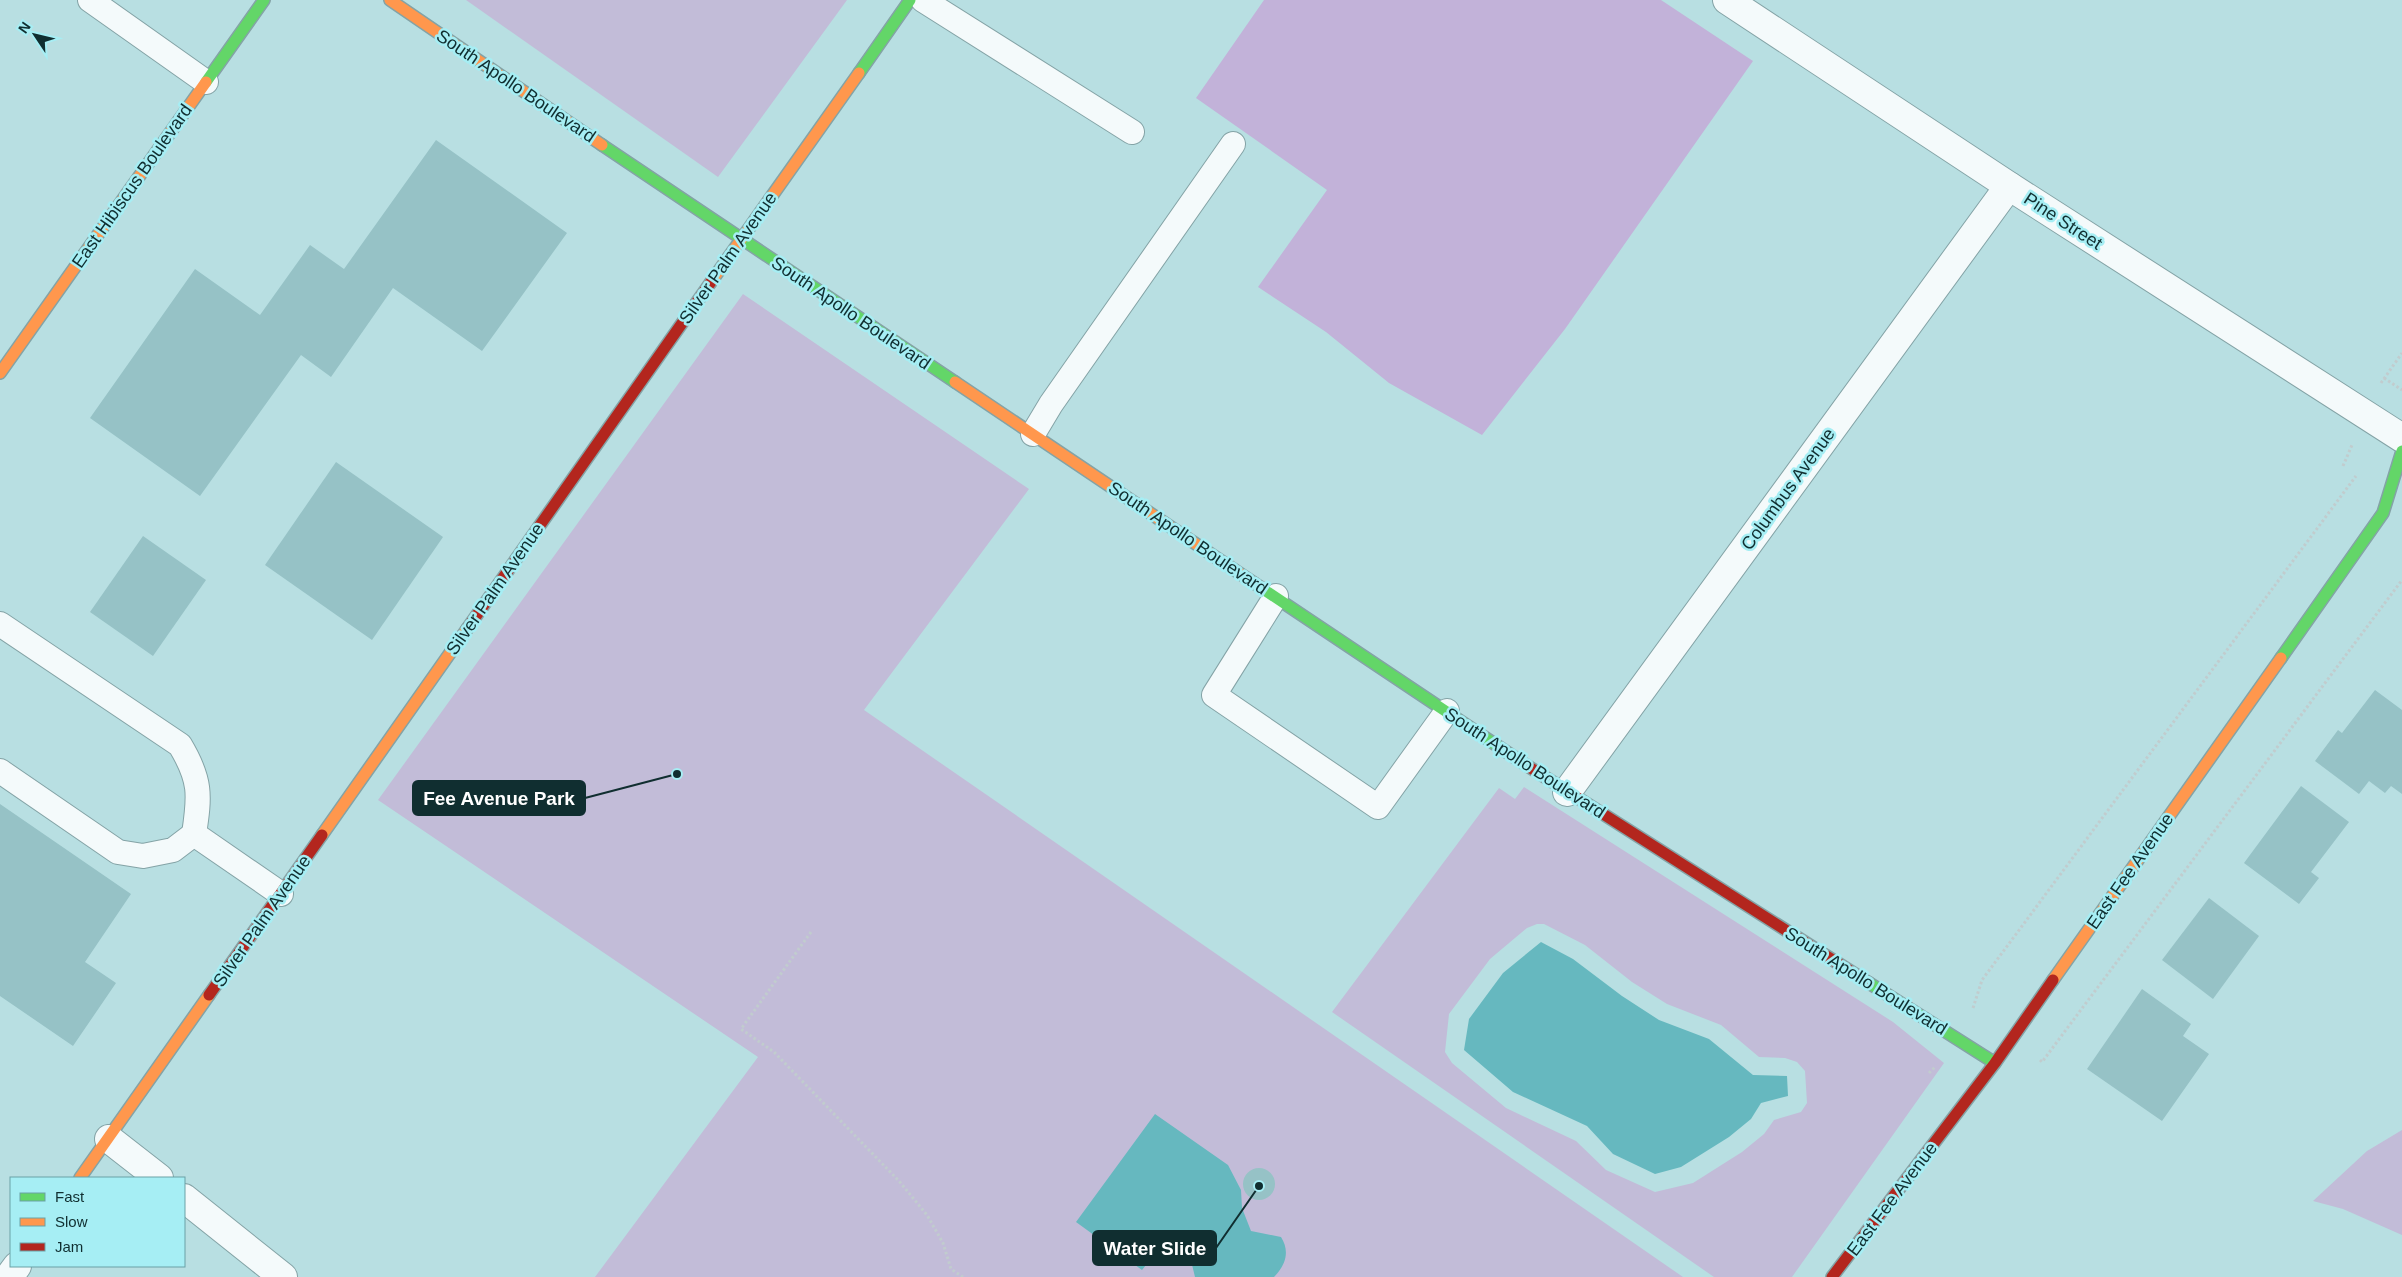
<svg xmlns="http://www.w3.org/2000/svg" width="2402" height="1277" font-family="Helvetica,sans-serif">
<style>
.green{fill:#c2bcd8;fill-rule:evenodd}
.forest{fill:#c2b2d9}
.water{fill:#66b8bf}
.building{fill:#96c2c6}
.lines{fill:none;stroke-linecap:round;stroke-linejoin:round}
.lane-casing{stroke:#84a3a6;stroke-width:26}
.street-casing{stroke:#84a3a6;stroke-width:30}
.fast-casing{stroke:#84a3a6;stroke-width:14}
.slow-casing{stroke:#84a3a6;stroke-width:14}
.jam-casing{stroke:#84a3a6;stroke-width:14}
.path{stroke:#c1ccce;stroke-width:3;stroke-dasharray:2.5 2.5;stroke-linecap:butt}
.lane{stroke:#f4fafb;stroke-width:24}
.street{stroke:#f4fafb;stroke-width:28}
.fast{stroke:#63d668;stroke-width:11}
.slow{stroke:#ff974d;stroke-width:11}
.jam{stroke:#b3261e;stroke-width:11}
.labels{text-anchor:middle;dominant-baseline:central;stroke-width:5;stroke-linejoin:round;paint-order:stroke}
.street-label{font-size:18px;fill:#102e30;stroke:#a6eef4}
.leader{fill:none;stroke:#102e30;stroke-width:2}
.callout-dot{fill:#102e30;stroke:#a6eef4;stroke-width:2}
.callout{fill:#102e30;stroke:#102e30;stroke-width:2}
.callout-label{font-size:19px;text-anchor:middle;font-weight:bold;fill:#fff}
</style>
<rect width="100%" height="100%" fill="#b8dfe2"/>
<g class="green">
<polygon points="466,0 847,0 718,177"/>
<polygon points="743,294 1029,489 864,710 1683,1277 595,1277 758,1057 378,800"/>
<path d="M1524,787L1893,1022L1944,1063L1792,1277H1714L1332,1012L1499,788L1515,799ZM1537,924H1544L1585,945L1632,982L1667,1004L1721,1025L1759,1057L1785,1058L1797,1062L1805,1071L1807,1103L1801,1112L1774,1120L1764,1134L1742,1152L1693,1183L1655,1192L1606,1170L1576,1141L1506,1108L1452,1063L1445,1052L1449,1014L1490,959L1527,928Z"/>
<polygon points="2402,1130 2402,1235 2343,1209 2313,1201 2367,1151"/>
</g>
<polygon class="forest" points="1264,0 1661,0 1753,61 1565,329 1482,435 1389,383 1326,332 1258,287 1327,190 1196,98"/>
<g class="water">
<polygon points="1541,942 1573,959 1622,996 1659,1020 1709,1039 1753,1075 1787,1076 1788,1096 1761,1103 1751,1119 1729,1137 1681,1167 1655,1174 1613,1154 1587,1126 1513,1092 1464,1050 1469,1019 1503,973"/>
<path d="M1155,1114L1228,1165L1241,1190L1242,1208L1251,1231L1281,1237C1290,1251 1286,1265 1274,1277H1195L1188,1248L1177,1242L1166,1240L1142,1270L1076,1222Z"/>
</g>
<g class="building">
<polygon points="436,140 567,233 482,351 393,288 331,377 301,355 200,496 90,418 195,269 260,315 310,245 344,269"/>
<polygon points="336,462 443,537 372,640 265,565"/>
<polygon points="143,536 206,580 153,656 90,612"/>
<polygon points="2375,690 2402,710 2402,794 2391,786 2385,793 2369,781 2359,794 2315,761 2338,730 2342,733"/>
<polygon points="2301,786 2349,822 2311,872 2319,878 2299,904 2244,863"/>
<polygon points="0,804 131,894 85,962 116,983 73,1046 0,996"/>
<polygon points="2209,898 2259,936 2213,999 2162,960"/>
<polygon points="2142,989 2191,1024 2183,1036 2209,1054 2162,1121 2087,1069"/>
<circle cx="1259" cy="1184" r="16"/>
</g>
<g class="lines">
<g class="lane-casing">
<g id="lane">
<polyline points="90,0 206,82"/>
<polyline points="923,0 1132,132"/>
<polyline points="1033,434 1051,404 1233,144"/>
<polyline points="1276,596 1214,695 1378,807 1447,711"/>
<path d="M0,624L180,745C201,780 200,795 194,834L281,894"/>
<polyline points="0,771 118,852 143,856 173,850 194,834"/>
</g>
</g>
<g class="street-casing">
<g id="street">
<polyline points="1727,0 2009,186 2402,438"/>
<polyline points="1567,792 2009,186"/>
<polyline points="109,1139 159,1178"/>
<polyline points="184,1198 283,1277"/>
<polyline points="9,1277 17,1266"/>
</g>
</g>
<g class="fast-casing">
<g id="fast">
<polyline points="859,73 910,0"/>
<polyline points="206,82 264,0"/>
<polyline points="602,145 955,382"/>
<polyline points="1254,583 1526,765"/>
<polyline points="2281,658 2383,513 2402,451"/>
<polyline points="1869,983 1995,1063"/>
</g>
</g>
<g class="slow-casing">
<g id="slow">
<polyline points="390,0 602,145"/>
<polyline points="711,282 859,73"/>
<polyline points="0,373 206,82"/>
<polyline points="955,382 1254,583"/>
<polyline points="322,835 467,629"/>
<polyline points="2053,980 2281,658"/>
<polyline points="80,1178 209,995"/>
</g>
</g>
<g class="jam-casing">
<g id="jam">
<polyline points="467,629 711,282"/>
<polyline points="1526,765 1869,983"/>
<polyline points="209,995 322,835"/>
<polyline points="1832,1277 1995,1063 2053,980"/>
</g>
</g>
<g class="path">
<polyline points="2384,378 2402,390"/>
<polyline points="2381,383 2402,353"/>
<polyline points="2343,466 2352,445"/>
<polyline points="811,932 741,1029 774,1052 899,1181 927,1215 943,1243 951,1269 963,1277"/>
<polyline points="1973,1008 1982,980 2356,476"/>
<polyline points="2040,1060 2042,1062 2402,580"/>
<polyline points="1929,1073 1935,1067"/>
</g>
<use href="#lane" class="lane"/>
<use href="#street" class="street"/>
<use href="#fast" class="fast"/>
<use href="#slow" class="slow"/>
<use href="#jam" class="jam"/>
</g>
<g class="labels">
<g class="street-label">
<text transform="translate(516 86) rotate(34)">South Apollo Boulevard</text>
<text transform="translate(132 186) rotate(-55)">East Hibiscus Boulevard</text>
<text transform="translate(2063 221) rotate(33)">Pine Street</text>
<text transform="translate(728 258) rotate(-55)">Silver Palm Avenue</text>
<text transform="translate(851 313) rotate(34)">South Apollo Boulevard</text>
<text transform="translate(1788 489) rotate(-54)">Columbus Avenue</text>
<text transform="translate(1188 538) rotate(34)">South Apollo Boulevard</text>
<text transform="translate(495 589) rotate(-55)">Silver Palm Avenue</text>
<text transform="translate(1525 763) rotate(33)">South Apollo Boulevard</text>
<text transform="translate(2130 871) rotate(-55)">East Fee Avenue</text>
<text transform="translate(262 921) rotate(-55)">Silver Palm Avenue</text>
<text transform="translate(1866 981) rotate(32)">South Apollo Boulevard</text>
<text transform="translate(1892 1199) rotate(-53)">East Fee Avenue</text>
</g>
</g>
<path class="leader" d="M677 774L585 798M1259 1186L1216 1248"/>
<g class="callout-dot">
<circle cx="677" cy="774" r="5"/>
<circle cx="1259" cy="1186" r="5"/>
</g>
<g class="callout">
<rect x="413" y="781" width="172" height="34" rx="5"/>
<rect x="1093" y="1231" width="123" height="34" rx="5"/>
</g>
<g class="callout-label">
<text x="499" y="805">Fee Avenue Park</text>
<text x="1155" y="1255">Water Slide</text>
</g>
<rect x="10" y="1177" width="175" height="90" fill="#a6eef4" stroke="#6aa1a6"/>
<rect x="20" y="1193" width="25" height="8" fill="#63d668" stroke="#6aa1a6"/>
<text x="55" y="1202" font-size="15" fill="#102e30">Fast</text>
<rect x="20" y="1218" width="25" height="8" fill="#ff974d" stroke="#6aa1a6"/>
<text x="55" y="1227" font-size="15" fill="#102e30">Slow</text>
<rect x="20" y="1243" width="25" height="8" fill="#b3261e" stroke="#6aa1a6"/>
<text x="55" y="1252" font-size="15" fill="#102e30">Jam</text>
<g transform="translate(35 35) rotate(305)" stroke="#a6eef4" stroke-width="4" paint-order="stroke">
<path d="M0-4L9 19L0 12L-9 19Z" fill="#102e30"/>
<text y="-8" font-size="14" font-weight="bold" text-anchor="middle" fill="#102e30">N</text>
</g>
</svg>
